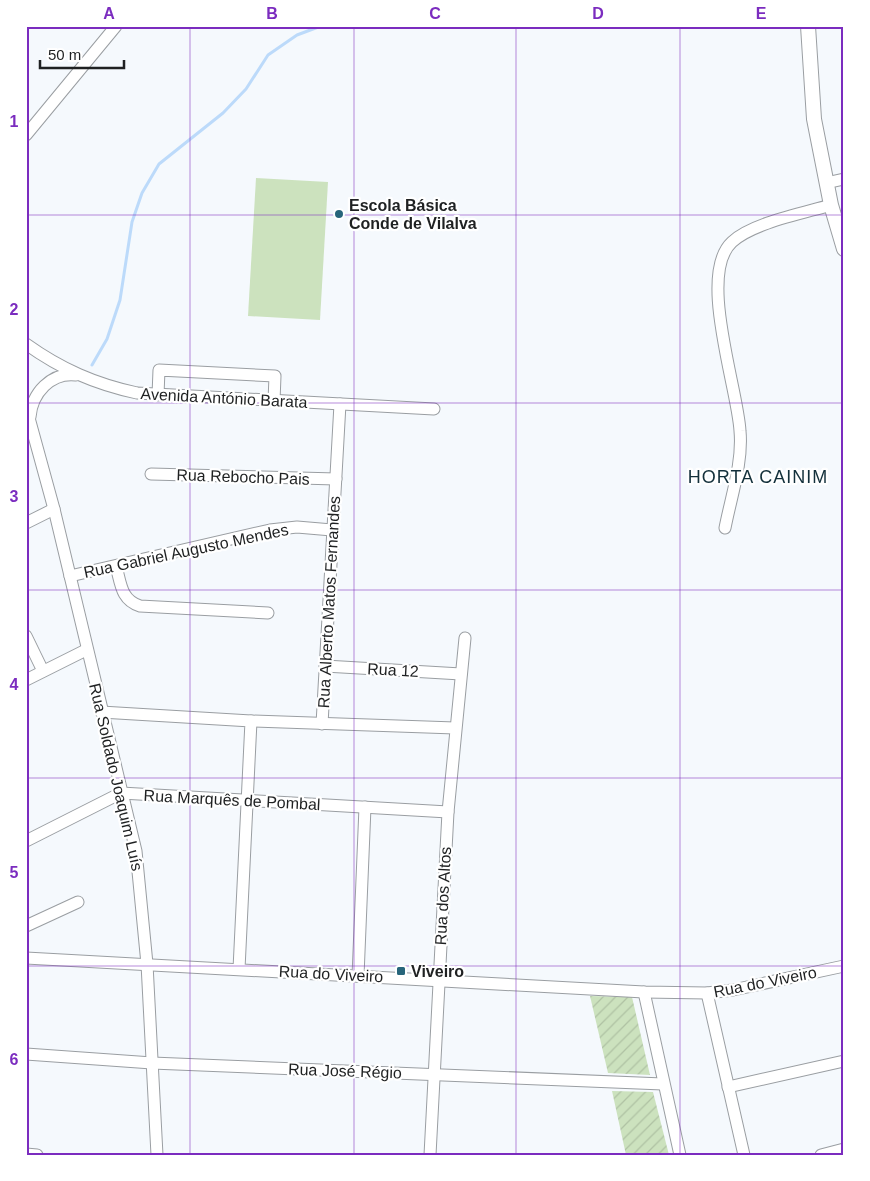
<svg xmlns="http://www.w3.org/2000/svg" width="870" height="1181" font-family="Helvetica,sans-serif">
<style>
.park{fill:#cce2be}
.garden{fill:url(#garden-furrows)}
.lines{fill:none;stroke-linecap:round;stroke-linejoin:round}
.stream{stroke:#bcdafa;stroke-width:3}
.minor-casing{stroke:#9a9ea2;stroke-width:13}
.tertiary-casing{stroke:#9a9ea2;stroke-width:16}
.minor{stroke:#fff;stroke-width:11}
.tertiary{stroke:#fff;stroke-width:14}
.grid{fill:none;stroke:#7b2cbf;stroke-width:1;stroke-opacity:0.55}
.poi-dot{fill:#27657b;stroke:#fff;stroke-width:2}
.labels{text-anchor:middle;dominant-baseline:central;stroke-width:4.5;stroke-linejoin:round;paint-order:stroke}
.poi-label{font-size:16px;font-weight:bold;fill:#1f2122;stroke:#fff;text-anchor:start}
.street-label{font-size:16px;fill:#1f2122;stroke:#fff}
.neighbourhood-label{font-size:18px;letter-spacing:1px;fill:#13303b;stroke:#fff}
.neatline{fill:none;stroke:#7b2cbf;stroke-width:2}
.grid-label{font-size:16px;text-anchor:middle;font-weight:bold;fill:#7b2cbf}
</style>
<defs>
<pattern id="garden-furrows" width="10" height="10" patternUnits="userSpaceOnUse" patternTransform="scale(1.25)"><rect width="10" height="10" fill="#cce2be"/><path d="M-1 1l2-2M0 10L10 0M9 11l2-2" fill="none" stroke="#afc2a3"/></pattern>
</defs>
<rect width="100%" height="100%" fill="#f5f9fd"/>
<polygon class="park" points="256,178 328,182 320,320 248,316"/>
<g class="garden">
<polygon points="590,996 632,997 650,1075 608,1073"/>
<polygon points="612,1091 653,1092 669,1155 626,1155"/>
</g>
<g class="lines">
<polyline class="stream" points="92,365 107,339 120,300 132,222 142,193 159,164 223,113 246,89 268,55 297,35 321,26"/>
<g class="minor-casing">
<g id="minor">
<polyline points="26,135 116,26"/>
<polyline points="826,183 844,179"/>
<path d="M26,344C61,369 95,384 137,393L434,409"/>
<polyline points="158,395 159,370 275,376 274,401"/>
<polyline points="26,407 54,509 136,851 147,964 157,1155"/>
<path d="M30,417C32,393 51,372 76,375"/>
<polyline points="151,474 336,479"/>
<polyline points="26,523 54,509"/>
<path d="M725,528C731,497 743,462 740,431C738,389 697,274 732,242C752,223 804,213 831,205"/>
<path d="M116,566C121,584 121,600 140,606L268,613"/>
<polyline points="70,576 270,530 297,527 332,530"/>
<polyline points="26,636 43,671"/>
<polyline points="325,666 461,674"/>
<polyline points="26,680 86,650"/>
<polyline points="101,712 251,721 239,969"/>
<polyline points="251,721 455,728"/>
<polyline points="322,724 340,404"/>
<polyline points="26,841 121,793 448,812"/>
<polyline points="26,926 78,902"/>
<polyline points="26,958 644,992 707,993 733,990 844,966"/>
<polyline points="358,976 365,807"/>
<polyline points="644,992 680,1155"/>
<polyline points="707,993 744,1155"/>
<polyline points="26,1054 152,1063 663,1084"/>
<polyline points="728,1087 844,1061"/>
<polyline points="26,1154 37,1155"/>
<polyline points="430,1155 448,812 465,638"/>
<polyline points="821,1155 844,1149"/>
</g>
</g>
<g class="tertiary-casing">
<polyline id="tertiary" points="808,26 814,119 831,205 844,249"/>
</g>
<use href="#minor" class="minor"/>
<use href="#tertiary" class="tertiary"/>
</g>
<path class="grid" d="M190,26V1155M354,26V1155M516,26V1155M680,26V1155M26,215H844M26,403H844M26,590H844M26,778H844M26,966H844"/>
<g class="poi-dot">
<circle cx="339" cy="214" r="5"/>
<rect x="396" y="966" width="10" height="10" rx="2.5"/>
</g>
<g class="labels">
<g class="poi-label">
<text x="349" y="205">Escola Básica<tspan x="349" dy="18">Conde de Vilalva</tspan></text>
<text x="411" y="971">Viveiro</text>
</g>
<g class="street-label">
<text transform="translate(224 398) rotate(3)">Avenida António Barata</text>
<text transform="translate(243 477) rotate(2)">Rua Rebocho Pais</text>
<text transform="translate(186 551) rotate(-12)">Rua Gabriel Augusto Mendes</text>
<text transform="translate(329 602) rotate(-87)">Rua Alberto Matos Fernandes</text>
<text transform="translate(393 670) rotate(3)">Rua 12</text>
<text transform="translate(116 777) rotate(77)">Rua Soldado Joaquim Luís</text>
<text transform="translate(232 800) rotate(3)">Rua Marquês de Pombal</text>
<text transform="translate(443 896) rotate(-87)">Rua dos Altos</text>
<text transform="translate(331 974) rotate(3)">Rua do Viveiro</text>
<text transform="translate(765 982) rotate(-11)">Rua do Viveiro</text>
<text transform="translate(345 1071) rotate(2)">Rua José Régio</text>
</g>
<g class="neighbourhood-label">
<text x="758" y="477">HORTA CAINIM</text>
</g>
</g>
<rect width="870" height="1181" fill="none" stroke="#ffffff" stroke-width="55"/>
<path d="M40 60v8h84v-8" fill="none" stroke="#1f2122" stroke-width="2.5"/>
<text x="48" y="60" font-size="15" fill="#1f2122" stroke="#ffffff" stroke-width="4" paint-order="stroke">50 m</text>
<rect x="28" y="28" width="814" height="1126" class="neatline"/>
<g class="grid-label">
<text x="109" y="19">A</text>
<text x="272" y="19">B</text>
<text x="435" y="19">C</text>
<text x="598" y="19">D</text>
<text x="761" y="19">E</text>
<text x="14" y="127">1</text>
<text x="14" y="315">2</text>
<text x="14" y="502">3</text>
<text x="14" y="690">4</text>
<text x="14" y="878">5</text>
<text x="14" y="1065">6</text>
</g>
</svg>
